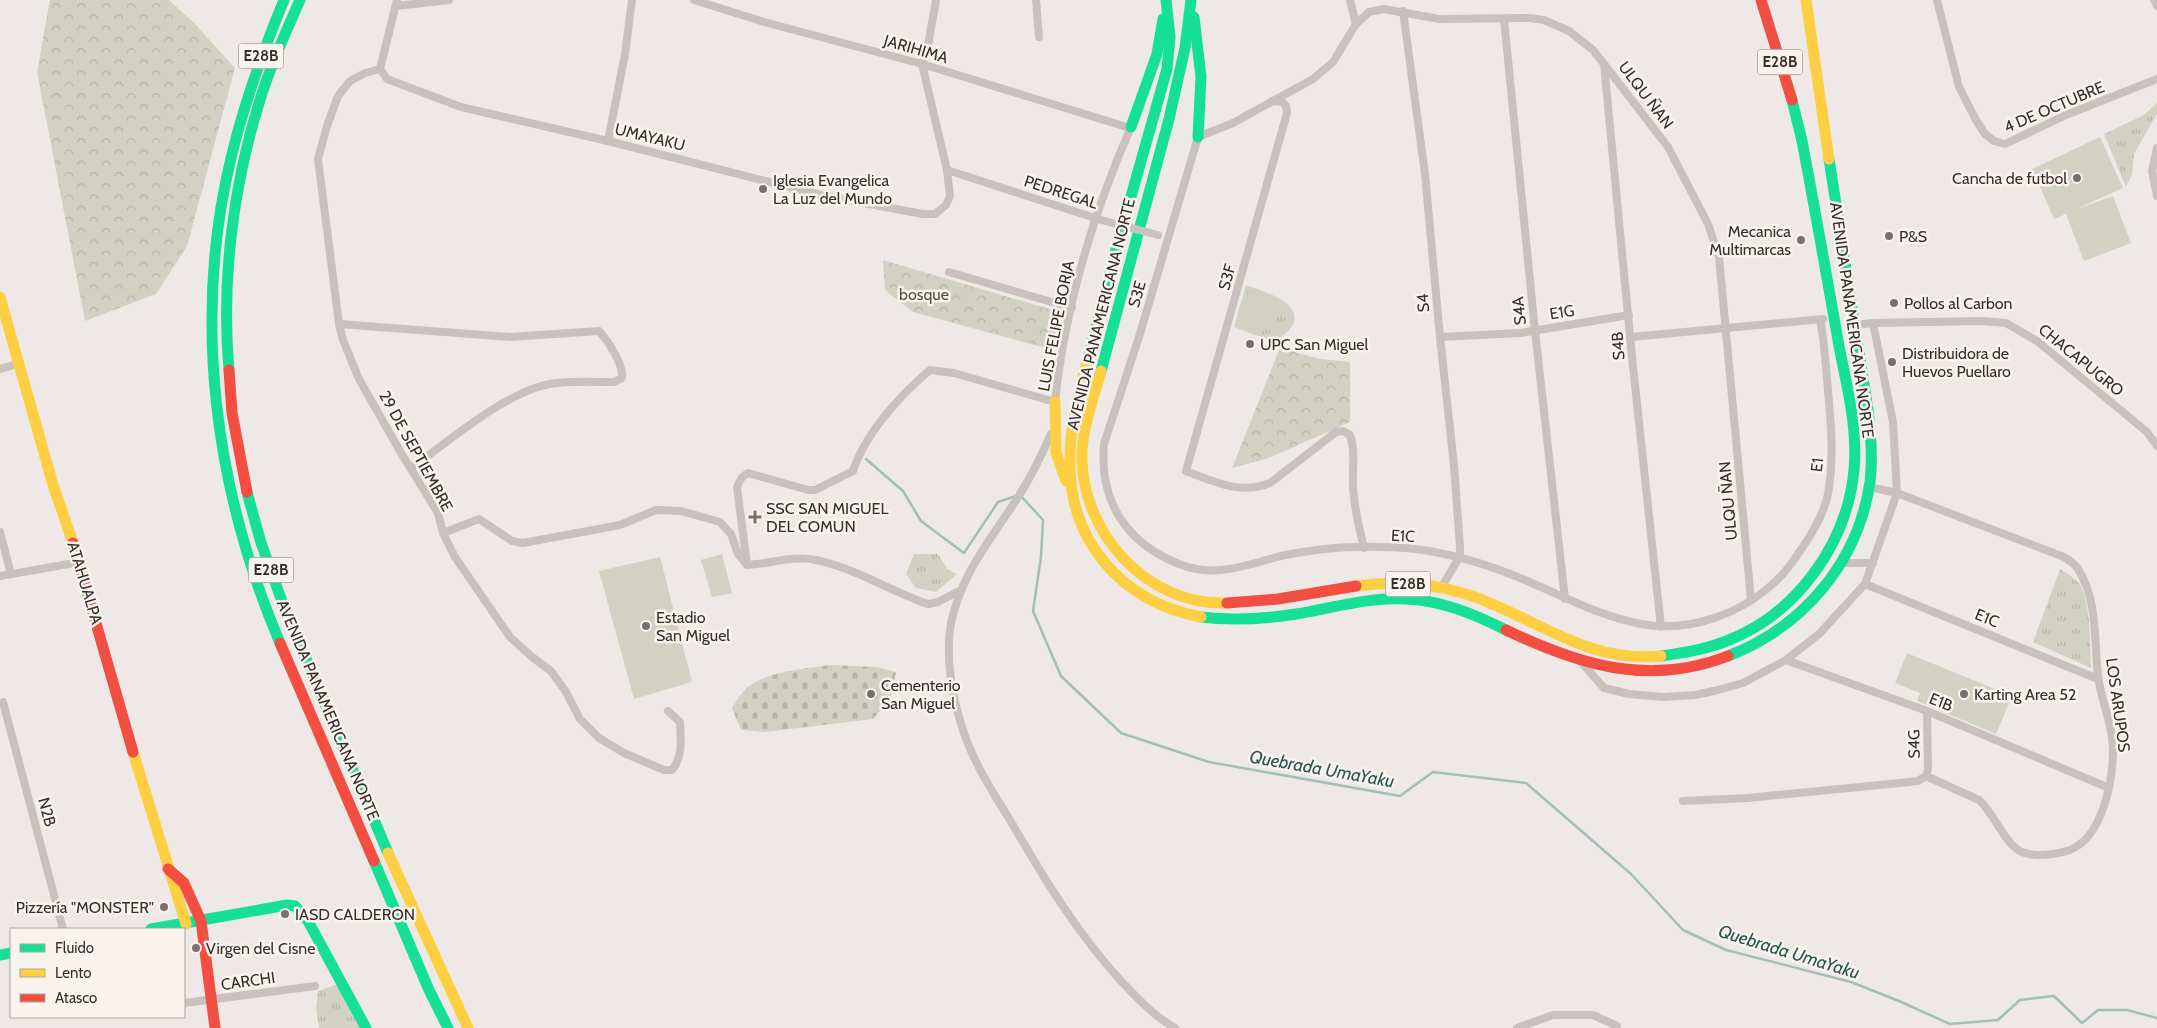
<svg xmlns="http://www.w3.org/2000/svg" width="2157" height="1028" font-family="Cabin,sans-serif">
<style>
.grass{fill:url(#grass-tufts)}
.forest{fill:url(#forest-crowns)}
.cemetery{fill:url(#cemetery-stones)}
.pitch{fill:#d1d2c1}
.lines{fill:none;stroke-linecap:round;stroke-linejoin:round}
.stream{stroke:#a4bebb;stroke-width:2.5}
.street{stroke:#c8c1be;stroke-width:8}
.fast{stroke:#16e098;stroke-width:11}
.slow{stroke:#ffcf43;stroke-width:11}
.jam{stroke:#f24e42;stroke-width:11}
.street-bridge{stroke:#c8c1be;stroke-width:8}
.poi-dot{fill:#78706d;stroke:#f9f3ee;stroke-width:2}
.labels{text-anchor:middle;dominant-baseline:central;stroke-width:5;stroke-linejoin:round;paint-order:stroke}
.shield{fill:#f9f3ee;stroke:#726a66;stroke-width:1}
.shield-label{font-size:15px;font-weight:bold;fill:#382f2c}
.street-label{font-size:16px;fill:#382f2c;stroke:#f9f3ee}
.poi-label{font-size:16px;fill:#382f2c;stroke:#f9f3ee;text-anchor:start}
.park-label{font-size:16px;fill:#4c5432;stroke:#f9f3ee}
.water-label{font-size:18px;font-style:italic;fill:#265653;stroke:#f9f3ee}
</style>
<defs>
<pattern id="grass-tufts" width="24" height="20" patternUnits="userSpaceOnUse" patternTransform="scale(1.25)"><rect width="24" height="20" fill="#d1d2c1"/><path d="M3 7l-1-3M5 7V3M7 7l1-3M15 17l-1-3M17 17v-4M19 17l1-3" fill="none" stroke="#b4b5a6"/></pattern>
<pattern id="forest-crowns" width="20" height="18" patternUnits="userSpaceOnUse" patternTransform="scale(1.25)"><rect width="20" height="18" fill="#d1d2c1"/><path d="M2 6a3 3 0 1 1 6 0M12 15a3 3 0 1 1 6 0" fill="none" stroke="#b4b5a6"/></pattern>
<pattern id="cemetery-stones" width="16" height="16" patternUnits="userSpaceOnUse" patternTransform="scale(1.25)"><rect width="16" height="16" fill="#d1d2c1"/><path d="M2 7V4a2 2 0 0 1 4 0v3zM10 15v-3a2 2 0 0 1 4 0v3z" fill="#b4b5a6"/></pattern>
</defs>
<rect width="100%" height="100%" fill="#eee9e6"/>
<g class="grass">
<polygon points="2157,103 2157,114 2134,154 2132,175 2126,187 2104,134 2144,115"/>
<path d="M1246,285C1262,291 1311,304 1289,330C1285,335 1278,339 1272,339C1260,338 1245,331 1234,327Z"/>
<polygon points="914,554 938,554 948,570 957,574 936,592 916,588 906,574"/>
<path d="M2060,569C2067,573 2077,579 2081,586C2091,608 2090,644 2091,668L2033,642Z"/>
<polygon points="339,984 363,1028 319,1028 316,1008 318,991"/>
</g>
<g class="forest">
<polygon points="50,0 169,0 195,24 235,68 187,246 156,294 85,321 37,72"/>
<polygon points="883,260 1059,312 1053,350 913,312 885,290"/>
<polygon points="1280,348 1320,359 1350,362 1350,422 1269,458 1232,468"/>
</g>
<path class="cemetery" d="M830,665L877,667L896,672L890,699L873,719L765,732L741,730L732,708C736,702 739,696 743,692C761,671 805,669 830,665Z"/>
<g class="pitch">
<polygon points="2100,137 2123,188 2074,210 2113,196 2131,243 2084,261 2066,214 2054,219 2032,169"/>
<polygon points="1249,291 1274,298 1263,333 1239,325"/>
<polygon points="722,554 732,593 712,597 701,560"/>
<polygon points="660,557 692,682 634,699 599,571"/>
<polygon points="1907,653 2012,696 1996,734 1917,701 1920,693 1895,683"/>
</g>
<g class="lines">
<g class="stream">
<polyline points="866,459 903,491 921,521 964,553 998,502 1016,496"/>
<polyline points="1021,496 1043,520 1041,557 1033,611 1061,676 1121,733 1209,762 1400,796 1433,772 1526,783 1631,874 1683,930 1726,950 1851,982 1899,1001 1950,1024 1998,1020 2020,1000 2054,996 2082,1023 2098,1010 2127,1010 2157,1018"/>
</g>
<g class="street">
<polyline points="397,0 380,69 387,79 461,107 608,141 821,195 923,214 935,214 946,205 950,196 947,170 922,64 928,45 936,0"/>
<polyline points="694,0 764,22 922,64 1130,128"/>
<polyline points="1036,0 1039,37"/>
<polyline points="1350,0 1356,24"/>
<polyline points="1937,0 1959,87 1976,120 1985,134 1994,141 2005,144 2066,115 2157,79"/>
<polyline points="2154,0 2157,6"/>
<polyline points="397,6 449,0"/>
<polyline points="1403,11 1425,174 1440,337 1454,465 1460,547 1460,556 1441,588"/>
<polyline points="1504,19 1535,331 1565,599"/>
<polyline points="1604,64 1632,357 1661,627"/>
<path d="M380,69L365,73L350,81L338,96L327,126L318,159L339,324L343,340L359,379L401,453L438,513L443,533L455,557L510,637L532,657L551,671L566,692L580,719L599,738L624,753L664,770H672C683,757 681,738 680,722L668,711"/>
<path d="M1272,101L1282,102L1286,106L1287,113L1186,471C1214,482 1241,495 1270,483L1336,432L1343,431L1350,435C1356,451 1352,470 1353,486C1354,507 1359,528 1364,548"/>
<polyline points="608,141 625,54 632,0"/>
<polyline points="2157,148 2152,171 2157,196"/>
<polyline points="947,170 1098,219"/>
<polyline points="949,272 1072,308"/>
<path d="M339,324L510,337L599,331C608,341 624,365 622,378L614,382C595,382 575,381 556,383C509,388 450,441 411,468"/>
<polyline points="1855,325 1873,323 1982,321 2006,323 2037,341 2147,432 2157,446"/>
<polyline points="1440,337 1520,333 1629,315"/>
<polyline points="1631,337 1823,319"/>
<polyline points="0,369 18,364"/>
<path d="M1051,434C1042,454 1032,475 1020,494C993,537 962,571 951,623C945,655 952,696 962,727C972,760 992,791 1010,820C1043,877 1077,933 1121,981C1138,999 1154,1016 1175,1028"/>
<polyline points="0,532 11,574"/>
<path d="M443,533L479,519L512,541L523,543L620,525L656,510L681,511L720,522L731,534L738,554L747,565C770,564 792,555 816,560C855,568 890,591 928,604L938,602L961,590"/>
<polyline points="1842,563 1873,563"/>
<path d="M747,565L737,487L742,477L748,473L808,490H815L853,471C865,434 900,395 930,370L954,373L1055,402C1065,307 1093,214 1131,127"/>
<polyline points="0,576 80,562"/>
<polyline points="1865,584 2098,679"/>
<path d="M1751,600L1719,257L1708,224L1668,147L1604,64L1593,50L1569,31L1544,20L1530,18L1439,19L1384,9L1369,12L1356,24L1333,62L1313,79L1233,123L1198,137L1139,337L1104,444C1099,501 1126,543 1179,564C1213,578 1244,566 1277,557C1292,553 1309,551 1325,549C1351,546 1389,546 1415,549C1456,554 1493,566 1532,583C1569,599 1600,616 1641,624C1689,633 1742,614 1777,580C1786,572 1793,561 1800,551C1812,534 1824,514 1828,494C1835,455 1830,417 1827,378C1825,358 1824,338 1820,319"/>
<polyline points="1786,660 1927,711 2109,788"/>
<polyline points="1582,663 1604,688 1629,694 1663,697 1695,695 1718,690 1743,683 1786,660 1819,634 1865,584 1897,493 1893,422 1873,323"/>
<polyline points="3,702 63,929"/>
<polyline points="1926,776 1928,769 1927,711"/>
<path d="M1683,801L1748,798L1910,782L1918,781L1926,776L1979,800C1994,813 2005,845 2022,852C2032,856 2042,855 2052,854C2060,853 2068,852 2074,848C2103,833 2113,780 2113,750C2113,724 2101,701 2098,676C2094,641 2098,600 2078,569C2075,564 2069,560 2064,557L1897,493L1869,487"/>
<polyline points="184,1003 315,986"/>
<polyline points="1517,1028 1553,1015 1593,1015 1617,1026"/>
</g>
<g class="fast">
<polyline points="1194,17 1201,77 1198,137"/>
<polyline points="1131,127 1157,54 1163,19"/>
<polyline points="1088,358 1117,246 1167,69 1170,37 1166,0"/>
<path d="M229,370C221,282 233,187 259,103C270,67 285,34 300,0"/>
<polyline points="1101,371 1169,119 1185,48 1191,0"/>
<polyline points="247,492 261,543 284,607 388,853"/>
<path d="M1201,617C1233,621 1264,619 1296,614C1332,608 1368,597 1405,599C1441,600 1474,614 1506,630"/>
<path d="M280,643C215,490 192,320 231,158C244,103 263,51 284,0"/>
<path d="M1661,656C1682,653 1703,650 1724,642C1795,616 1847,545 1854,470C1858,428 1847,387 1839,346C1827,278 1815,209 1802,141L1792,100"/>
<path d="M1728,656C1803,627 1858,563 1870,482C1873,458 1871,434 1868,410L1829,159"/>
<polyline points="374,861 429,990 448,1028"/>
<polyline points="151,929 287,905 295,906 308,921 366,1028"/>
<polyline points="0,955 11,953"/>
</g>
<g class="slow">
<polyline points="1806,0 1829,159"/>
<polyline points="0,297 53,485 73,543"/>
<path d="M1088,358C1079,391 1070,424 1070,459C1068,541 1122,602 1201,617"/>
<path d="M1101,371C1094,397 1083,425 1082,453C1080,532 1147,606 1227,603"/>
<polyline points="1055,402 1056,453 1066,481"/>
<path d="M1356,586C1391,581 1429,583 1463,593C1532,614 1583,664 1661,656"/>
<polyline points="133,752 186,924"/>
<polyline points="388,853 468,1028"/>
</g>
<g class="jam">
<polyline points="1761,0 1792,100"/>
<polyline points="229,370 232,413 247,492"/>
<polyline points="73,543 133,752"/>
<polyline points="1227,603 1278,599 1356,586"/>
<path d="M1506,630C1579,665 1649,687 1728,656"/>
<polyline points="280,643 374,861"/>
<polyline points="168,869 184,883 201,921 215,1028"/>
</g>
<polyline class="street-bridge" points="1101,220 1158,235"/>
</g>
<g class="poi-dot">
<circle cx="2077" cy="178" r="5"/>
<circle cx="763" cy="189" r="5"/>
<circle cx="1889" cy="236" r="5"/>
<circle cx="1801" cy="240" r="5"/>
<circle cx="1894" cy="303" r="5"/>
<circle cx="1250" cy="344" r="5"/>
<circle cx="1892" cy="362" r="5"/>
<path d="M752.5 509.5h5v5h5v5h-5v5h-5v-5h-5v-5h5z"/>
<circle cx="646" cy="626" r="5"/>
<circle cx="871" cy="694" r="5"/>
<circle cx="1964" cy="694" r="5"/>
<circle cx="164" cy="907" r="5"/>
<circle cx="285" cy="914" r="5"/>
<circle cx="196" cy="948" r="5"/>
</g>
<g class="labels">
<g class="shield">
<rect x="238.5" y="43.5" width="45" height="25" rx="4"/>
<rect x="1757.5" y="49.5" width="45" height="25" rx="4"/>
<rect x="248.5" y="557.5" width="45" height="25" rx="4"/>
<rect x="1385.5" y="571.5" width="45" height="25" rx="4"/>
</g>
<g class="shield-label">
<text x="261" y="56">E28B</text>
<text x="1780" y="62">E28B</text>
<text x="271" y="570">E28B</text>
<text x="1408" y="584">E28B</text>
</g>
<g class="street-label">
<text transform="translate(916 49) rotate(16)">JARIHIMA</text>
<text transform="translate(1646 95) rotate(53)">ULQU ÑAN</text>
<text transform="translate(2054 107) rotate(-23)">4 DE OCTUBRE</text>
<text transform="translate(650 137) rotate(14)">UMAYAKU</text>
<text transform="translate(1061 192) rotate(18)">PEDREGAL</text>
<text transform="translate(1227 277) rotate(-74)">S3F</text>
<text transform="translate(1137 294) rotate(-74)">S3E</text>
<text transform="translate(1423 303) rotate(-95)">S4</text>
<text transform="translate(1519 311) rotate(-96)">S4A</text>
<text transform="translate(1562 312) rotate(-9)">E1G</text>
<text transform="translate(1101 314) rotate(-76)">AVENIDA PANAMERICANA NORTE</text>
<text transform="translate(1852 320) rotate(82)">AVENIDA PANAMERICANA NORTE</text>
<text transform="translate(1056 326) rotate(-79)">LUIS FELIPE BORJA</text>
<text transform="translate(1618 346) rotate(-94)">S4B</text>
<text transform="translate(2081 360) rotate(39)">CHACAPUGRO</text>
<text transform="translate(416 451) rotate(61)">29 DE SEPTIEMBRE</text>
<text transform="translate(1817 465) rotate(-84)">E1</text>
<text transform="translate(1728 501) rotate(-95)">ULQU ÑAN</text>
<text transform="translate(1403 536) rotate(3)">E1C</text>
<text transform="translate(85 583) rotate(73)">ATAHUALPA</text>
<text transform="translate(1987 618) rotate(22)">E1C</text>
<text transform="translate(1941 702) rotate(22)">E1B</text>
<text transform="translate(2118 705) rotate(82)">LOS ARUPOS</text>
<text transform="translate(328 710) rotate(67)">AVENIDA PANAMERICANA NORTE</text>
<text transform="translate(1914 744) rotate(-91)">S4G</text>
<text transform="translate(47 812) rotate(75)">N2B</text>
<text transform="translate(248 981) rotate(-8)">CARCHI</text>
</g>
<g class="poi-label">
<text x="2067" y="178" text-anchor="end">Cancha de futbol</text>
<text x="773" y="180">Iglesia Evangelica<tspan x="773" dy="18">La Luz del Mundo</tspan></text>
<text x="1791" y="231" text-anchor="end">Mecanica<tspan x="1791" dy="18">Multimarcas</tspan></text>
<text x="1899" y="236">P&amp;S</text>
<text x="1904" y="303">Pollos al Carbon</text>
<text x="1260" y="344">UPC San Miguel</text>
<text x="1902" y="353">Distribuidora de<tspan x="1902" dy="18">Huevos Puellaro</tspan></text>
<text x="766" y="508">SSC SAN MIGUEL<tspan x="766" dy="18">DEL COMUN</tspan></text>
<text x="656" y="617">Estadio<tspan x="656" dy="18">San Miguel</tspan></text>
<text x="881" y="685">Cementerio<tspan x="881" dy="18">San Miguel</tspan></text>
<text x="1974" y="694">Karting Area 52</text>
<text x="154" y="907" text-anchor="end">Pizzería "MONSTER"</text>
<text x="295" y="914">IASD CALDERON</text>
<text x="206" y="948">Virgen del Cisne</text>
</g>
<g class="park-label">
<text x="924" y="294">bosque</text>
</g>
<g class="water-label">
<text transform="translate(1322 769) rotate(10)">Quebrada UmaYaku</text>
<text transform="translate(1789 952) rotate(17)">Quebrada UmaYaku</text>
</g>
</g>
<rect x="10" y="928" width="175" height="90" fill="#f9f3ee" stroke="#aca5a0"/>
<rect x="20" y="944" width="25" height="8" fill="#16e098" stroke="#aca5a0"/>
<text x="55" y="953" font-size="15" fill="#382f2c">Fluido</text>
<rect x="20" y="969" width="25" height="8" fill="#ffcf43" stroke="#aca5a0"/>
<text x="55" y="978" font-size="15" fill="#382f2c">Lento</text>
<rect x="20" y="994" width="25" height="8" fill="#f24e42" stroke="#aca5a0"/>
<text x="55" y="1003" font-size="15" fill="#382f2c">Atasco</text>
</svg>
